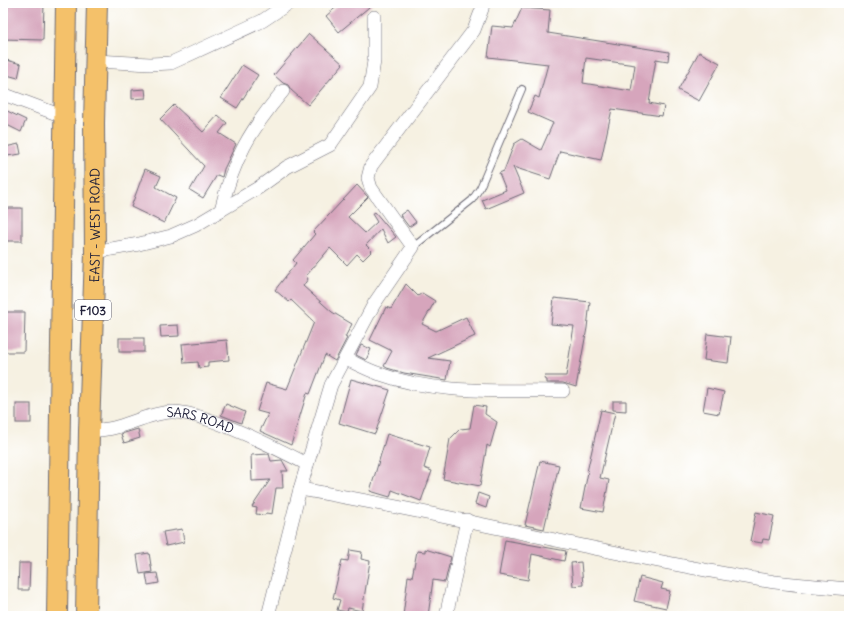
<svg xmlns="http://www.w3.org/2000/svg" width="852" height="619" font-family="Delius,sans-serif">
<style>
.building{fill:#d6a5bc;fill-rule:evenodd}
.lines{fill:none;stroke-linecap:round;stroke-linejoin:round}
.service-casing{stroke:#6c6a75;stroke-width:8}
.minor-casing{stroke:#6c6a75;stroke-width:14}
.primary-casing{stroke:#6c6a75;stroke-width:22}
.service{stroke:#fff;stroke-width:6}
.minor{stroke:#fff;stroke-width:13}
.primary{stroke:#f4c16a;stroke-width:20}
.labels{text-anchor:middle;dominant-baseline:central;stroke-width:3;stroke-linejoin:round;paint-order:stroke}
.shield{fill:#fff;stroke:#646476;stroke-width:1}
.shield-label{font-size:12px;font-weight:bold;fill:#22223b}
.street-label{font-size:13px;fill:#22223b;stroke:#fff}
</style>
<rect width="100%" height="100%" fill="#fff"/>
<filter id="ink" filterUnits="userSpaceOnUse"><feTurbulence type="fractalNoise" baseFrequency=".025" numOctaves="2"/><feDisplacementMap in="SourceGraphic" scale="8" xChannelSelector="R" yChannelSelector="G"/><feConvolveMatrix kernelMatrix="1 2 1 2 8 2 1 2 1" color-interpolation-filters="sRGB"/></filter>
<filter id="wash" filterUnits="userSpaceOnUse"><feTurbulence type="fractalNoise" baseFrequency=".012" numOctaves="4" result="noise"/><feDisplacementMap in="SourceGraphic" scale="16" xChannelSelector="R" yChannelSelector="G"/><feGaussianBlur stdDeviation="0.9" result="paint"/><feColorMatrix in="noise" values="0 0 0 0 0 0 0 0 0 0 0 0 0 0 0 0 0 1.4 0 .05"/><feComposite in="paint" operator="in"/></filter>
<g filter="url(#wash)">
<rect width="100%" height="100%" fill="#f6f1e2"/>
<g id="blocks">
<g class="building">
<polygon points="3,3 44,3 43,40 3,39"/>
<polygon points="341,3 374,3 339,32 326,16"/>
<path d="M522,8L550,10L548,33L669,52L668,61L656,59L649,103L664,106L662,116L612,109L601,160L560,151L550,179L513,167L524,193L486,209L482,200L506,190L499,173L504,171L514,144L522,139L541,150L553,123L528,112L535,96L539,98L548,64L488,57L492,26L513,28ZM586,58L635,65L631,91L583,83Z"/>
<polygon points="309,34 343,64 308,105 291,90 288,85 283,83 274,75"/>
<polygon points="699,52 720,63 699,101 678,90"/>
<polygon points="3,59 21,64 18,78 3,74"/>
<polygon points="242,65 258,75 237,108 221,98"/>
<polygon points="145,89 146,98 132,99 132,90"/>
<polygon points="174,105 203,132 218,115 227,123 219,133 236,144 224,169 222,177 217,175 203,198 190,190 204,166 160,119"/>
<polygon points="3,109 26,120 21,132 3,123"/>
<polygon points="19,144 21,154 7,156 5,147"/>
<polygon points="145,169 161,176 156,187 176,198 164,223 131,207"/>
<polygon points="357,185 368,197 348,217 365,233 377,222 372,214 375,212 396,237 388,243 381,229 366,245 372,251 363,260 357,254 347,265 330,248 306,276 308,279 303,286 332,312 352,324 345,337 347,338 335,361 325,355 310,394 307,393 291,445 260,431 268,414 257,411 266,383 287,389 314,322 291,300 289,302 275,290 296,263 293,260 315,234 313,232"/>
<rect x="3" y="208" width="19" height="33"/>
<polygon points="407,210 416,222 409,227 400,215"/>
<polygon points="406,284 418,296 422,293 435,301 422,324 436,331 466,317 475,336 428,358 450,361 447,380 404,373 387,368 384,366 392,351 370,340 386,307 391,309"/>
<polygon points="554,298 590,302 587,328 576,387 563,383 547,383 547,380 544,379 545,376 566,376 574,326 551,324"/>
<polygon points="5,312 25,312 24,352 4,352"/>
<polygon points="178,325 179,336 161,337 160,326"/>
<polygon points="707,334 731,337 728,363 704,360"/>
<rect x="119" y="338" width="25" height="14"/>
<polygon points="227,340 229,360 208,362 208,367 199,368 198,362 184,363 182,344"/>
<polygon points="361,345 371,349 366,360 356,355"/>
<polygon points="351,379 390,390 375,434 339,423"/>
<polygon points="707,388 724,392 719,414 703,411"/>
<polygon points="613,401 626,401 626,411 613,410"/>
<rect x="16" y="404" width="15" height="19"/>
<polygon points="226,404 245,412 241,423 221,415"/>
<polygon points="474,405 486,407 485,414 497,422 490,447 487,445 480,486 443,479 450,439 460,429 470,428"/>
<polygon points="601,410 615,413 600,478 609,480 603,512 581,508 588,472 587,472"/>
<polygon points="138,429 140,438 124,443 121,434"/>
<polygon points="387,434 430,447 424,468 432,471 421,501 392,490 390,497 370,491"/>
<polygon points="269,454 271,461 282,460 288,471 282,471 283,488 276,488 272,514 266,513 265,515 256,514 257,508 252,507 270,480 252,481 251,455"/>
<polygon points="540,461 559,465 544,529 525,525"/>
<polygon points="478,493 489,497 486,508 475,504"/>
<polygon points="756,512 774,516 769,540 763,539 762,543 750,541"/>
<polygon points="182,529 184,542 166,546 163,532"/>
<polygon points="505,540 566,551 564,561 532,554 528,580 499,575"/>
<polygon points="425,549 451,557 445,582 433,580 428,616 403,616 408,576 412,577 417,551 425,552"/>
<polygon points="350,550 362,552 361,559 370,561 362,611 348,608 347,612 337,610 340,600 333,598 342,560 348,561"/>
<polygon points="149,553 152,572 140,574 137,555"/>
<polygon points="581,562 583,585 573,586 571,563"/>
<polygon points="19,563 30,563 29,590 18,590"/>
<polygon points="157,573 159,583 148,585 146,574"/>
<polygon points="640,577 663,583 661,589 670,591 666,608 634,601"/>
</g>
</g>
</g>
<g filter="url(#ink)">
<use href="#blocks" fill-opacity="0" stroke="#6c6a75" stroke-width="1"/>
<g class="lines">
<g class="service-casing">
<polyline id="service" points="413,247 472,200 480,188 522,89"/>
</g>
<g class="minor-casing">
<g id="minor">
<polyline points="96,61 150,64 171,63 262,21 289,3"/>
<polyline points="3,94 65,117"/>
<path d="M221,210C233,160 250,130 283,91"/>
<polyline points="95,252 139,244 171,236 196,225 258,188 287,167 330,145 370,87 374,61 374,17"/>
<path d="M346,359C357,364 368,370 380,374C437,395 503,390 563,391"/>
<path id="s1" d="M89,431C97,430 105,430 113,428C132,423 152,413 171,412C201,410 278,449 307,464"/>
<path d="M300,489C455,515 607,555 762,580C791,585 820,586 849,589"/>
<polyline points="268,616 300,489 331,385 374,304 413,247 371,188 368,178 371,166 474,30 482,9 483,3"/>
<polyline points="446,616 467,520"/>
</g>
</g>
<g class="primary-casing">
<g id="primary">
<polyline points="57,616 66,3"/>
<path id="s2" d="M86,616L89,431L95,252L94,123L97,3"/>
</g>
</g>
<use href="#service" class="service"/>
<use href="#minor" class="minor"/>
<use href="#primary" class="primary"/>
</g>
</g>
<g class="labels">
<rect class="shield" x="75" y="300" width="36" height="20" rx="3"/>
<g class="shield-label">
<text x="93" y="310">F103</text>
</g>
<g class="street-label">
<text stroke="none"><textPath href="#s2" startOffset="391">EAST - WEST ROAD</textPath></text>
<text stroke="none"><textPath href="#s1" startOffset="115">SARS ROAD</textPath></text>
</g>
</g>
<rect width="852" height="619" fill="none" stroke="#fff" stroke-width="16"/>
</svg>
